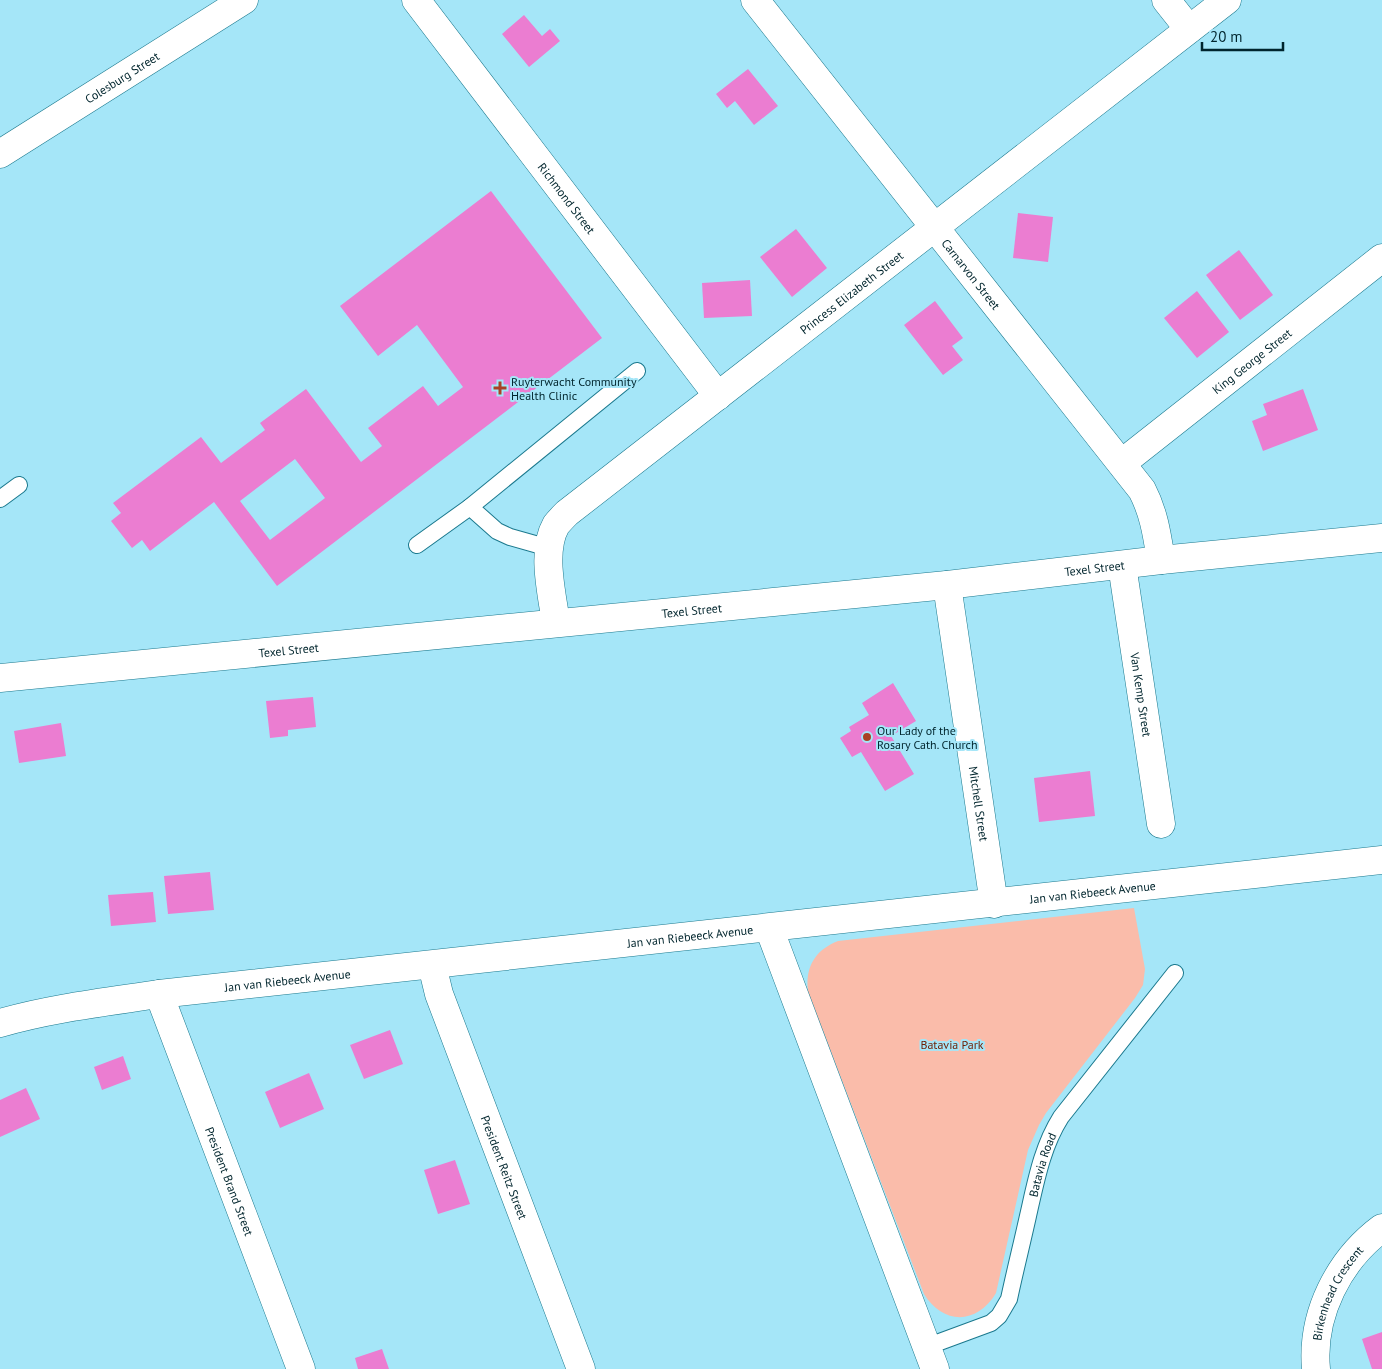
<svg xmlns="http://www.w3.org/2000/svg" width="1382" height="1369" font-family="'PT Sans',sans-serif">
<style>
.green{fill:#fabcaa}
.building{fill:#eb7dd1;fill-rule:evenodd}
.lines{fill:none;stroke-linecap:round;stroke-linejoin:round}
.lane-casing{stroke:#1b798e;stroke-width:18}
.street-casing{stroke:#1b798e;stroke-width:29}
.secondary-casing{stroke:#1b798e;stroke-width:29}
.lane{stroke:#fff;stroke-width:16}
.street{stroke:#fff;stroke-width:28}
.secondary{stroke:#fff;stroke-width:28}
.poi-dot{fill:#a94123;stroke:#a5e6f8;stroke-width:2}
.labels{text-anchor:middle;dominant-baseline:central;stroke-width:4;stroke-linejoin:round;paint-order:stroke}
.street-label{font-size:12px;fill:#00252d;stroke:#a5e6f8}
.poi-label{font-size:12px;fill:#00252d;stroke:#a5e6f8;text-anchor:start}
.park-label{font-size:12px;fill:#6f1e03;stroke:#a5e6f8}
</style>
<rect width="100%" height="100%" fill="#a5e6f8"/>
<path class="green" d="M1134,908L1145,969L1143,985L1135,998L1046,1113L1039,1125L1028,1150L996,1293C977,1325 943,1325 924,1294L808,992C805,967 815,950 838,941Z"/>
<g class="building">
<polygon points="524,15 542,36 550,29 560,41 529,67 502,34"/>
<polygon points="748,69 778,106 754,125 735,101 727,108 716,94"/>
<path d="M491,191L602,338L277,586L214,502L150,551L142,540L132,548L111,521L121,513L113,503L201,437L221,463L265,430L260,423L306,389L361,462L382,446L368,428L423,386L438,406L463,387L417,325L378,356L340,306ZM295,459L325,498L270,540L240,501Z"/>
<polygon points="1018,213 1053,217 1048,262 1013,258"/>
<polygon points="796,229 827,268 792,297 760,257"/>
<polygon points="1239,250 1273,295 1240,320 1206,275"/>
<polygon points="750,280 752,316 704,318 702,283"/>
<polygon points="1197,291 1229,332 1197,358 1164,318"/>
<polygon points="935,301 963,338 952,346 963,360 943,375 904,325"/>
<polygon points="1303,389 1318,430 1263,451 1252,421 1267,415 1263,404"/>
<polygon points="893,683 916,721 891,736 914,774 885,791 861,752 852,757 840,738 851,731 849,727 869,715 862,703"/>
<polygon points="313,697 316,727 288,730 288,736 270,738 266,701"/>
<polygon points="61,723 66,756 19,763 14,731"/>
<polygon points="1090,771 1095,816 1039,822 1034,778"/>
<polygon points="210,872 214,910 168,914 164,876"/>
<polygon points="153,892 156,922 111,926 108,895"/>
<polygon points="390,1030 403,1064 364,1079 350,1045"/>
<polygon points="123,1056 131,1079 102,1090 94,1067"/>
<polygon points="309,1073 324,1109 280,1128 265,1092"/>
<polygon points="26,1088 40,1119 0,1137 0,1100"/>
<polygon points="455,1160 470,1204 438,1214 424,1170"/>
<polygon points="1382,1332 1382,1369 1372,1369 1362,1339"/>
<polygon points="382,1349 389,1369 358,1369 355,1358"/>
</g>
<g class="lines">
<g class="lane-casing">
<g id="lane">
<polyline points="0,499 19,485"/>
<polyline points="470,507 497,531 510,537 549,548"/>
<polyline points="417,545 470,507 637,371"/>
<path id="s1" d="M926,1347L991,1323L999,1316L1009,1299C1015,1271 1022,1243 1028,1216C1036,1181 1042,1147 1061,1117L1175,973"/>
</g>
</g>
<g class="street-casing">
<g id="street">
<path id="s2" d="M416,0L718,396"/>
<path id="s3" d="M755,0L1142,490C1154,513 1157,535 1161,560"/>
<polyline points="1166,0 1189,29"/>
<path id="s4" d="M0,154L244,0"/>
<path id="s5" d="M1122,463L1382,258"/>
<path id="s6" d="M1122,565L1161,824"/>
<path id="s7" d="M947,585L994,904"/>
<path id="s8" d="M556,623C552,594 541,551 556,525C559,521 563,517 567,513L1227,0"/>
<path id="s9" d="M0,678L947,585L1161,560L1382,538"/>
<polyline points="769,928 935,1369"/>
<path id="s10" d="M432,965L439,994L581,1369"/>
<path id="s11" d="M159,994L301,1369"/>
<path id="s12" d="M1316,1369C1311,1314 1339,1260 1382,1228"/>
</g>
</g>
<g class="secondary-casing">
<g id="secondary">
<path id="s13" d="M0,1023C52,1008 106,1002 159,994L1382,860"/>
</g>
</g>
<use href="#lane" class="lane"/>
<use href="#street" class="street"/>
<use href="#secondary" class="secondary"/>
</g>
<g class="poi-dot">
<path d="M497.5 380.5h5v5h5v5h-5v5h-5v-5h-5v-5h5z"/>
<circle cx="867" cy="737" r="5"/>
</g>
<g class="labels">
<g class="street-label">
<text stroke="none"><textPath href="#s4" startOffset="144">Colesburg Street</textPath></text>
<text stroke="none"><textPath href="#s2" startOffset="249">Richmond Street</textPath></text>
<text stroke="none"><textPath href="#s3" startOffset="349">Carnarvon Street</textPath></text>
<text stroke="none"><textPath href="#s8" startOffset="476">Princess Elizabeth Street</textPath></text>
<text stroke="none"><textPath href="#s5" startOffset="165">King George Street</textPath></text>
<text stroke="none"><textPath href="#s9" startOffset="1100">Texel Street</textPath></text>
<text stroke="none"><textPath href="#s9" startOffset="695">Texel Street</textPath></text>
<text stroke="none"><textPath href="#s9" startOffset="290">Texel Street</textPath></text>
<text stroke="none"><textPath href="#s6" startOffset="131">Van Kemp Street</textPath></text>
<text stroke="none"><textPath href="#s7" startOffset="221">Mitchell Street</textPath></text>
<text stroke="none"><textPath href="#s13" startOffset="1101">Jan van Riebeeck Avenue</textPath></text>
<text stroke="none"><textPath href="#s13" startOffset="696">Jan van Riebeeck Avenue</textPath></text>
<text stroke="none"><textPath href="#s13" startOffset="291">Jan van Riebeeck Avenue</textPath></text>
<text stroke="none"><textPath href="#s1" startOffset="238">Batavia Road</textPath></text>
<text stroke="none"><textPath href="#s10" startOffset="215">President Reitz Street</textPath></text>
<text stroke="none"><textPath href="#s11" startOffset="200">President Brand Street</textPath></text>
<text stroke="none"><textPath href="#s12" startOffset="81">Birkenhead Crescent</textPath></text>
</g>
<g class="poi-label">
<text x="511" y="381">Ruyterwacht Community<tspan x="511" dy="14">Health Clinic</tspan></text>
<text x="877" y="730">Our Lady of the<tspan x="877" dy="14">Rosary Cath. Church</tspan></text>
</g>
<g class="park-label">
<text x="952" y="1044">Batavia Park</text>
</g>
</g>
<path d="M1202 42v8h81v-8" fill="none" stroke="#00252d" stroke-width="2.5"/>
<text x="1210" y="42" font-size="15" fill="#00252d" stroke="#a5e6f8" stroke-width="4" paint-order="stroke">20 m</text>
</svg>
